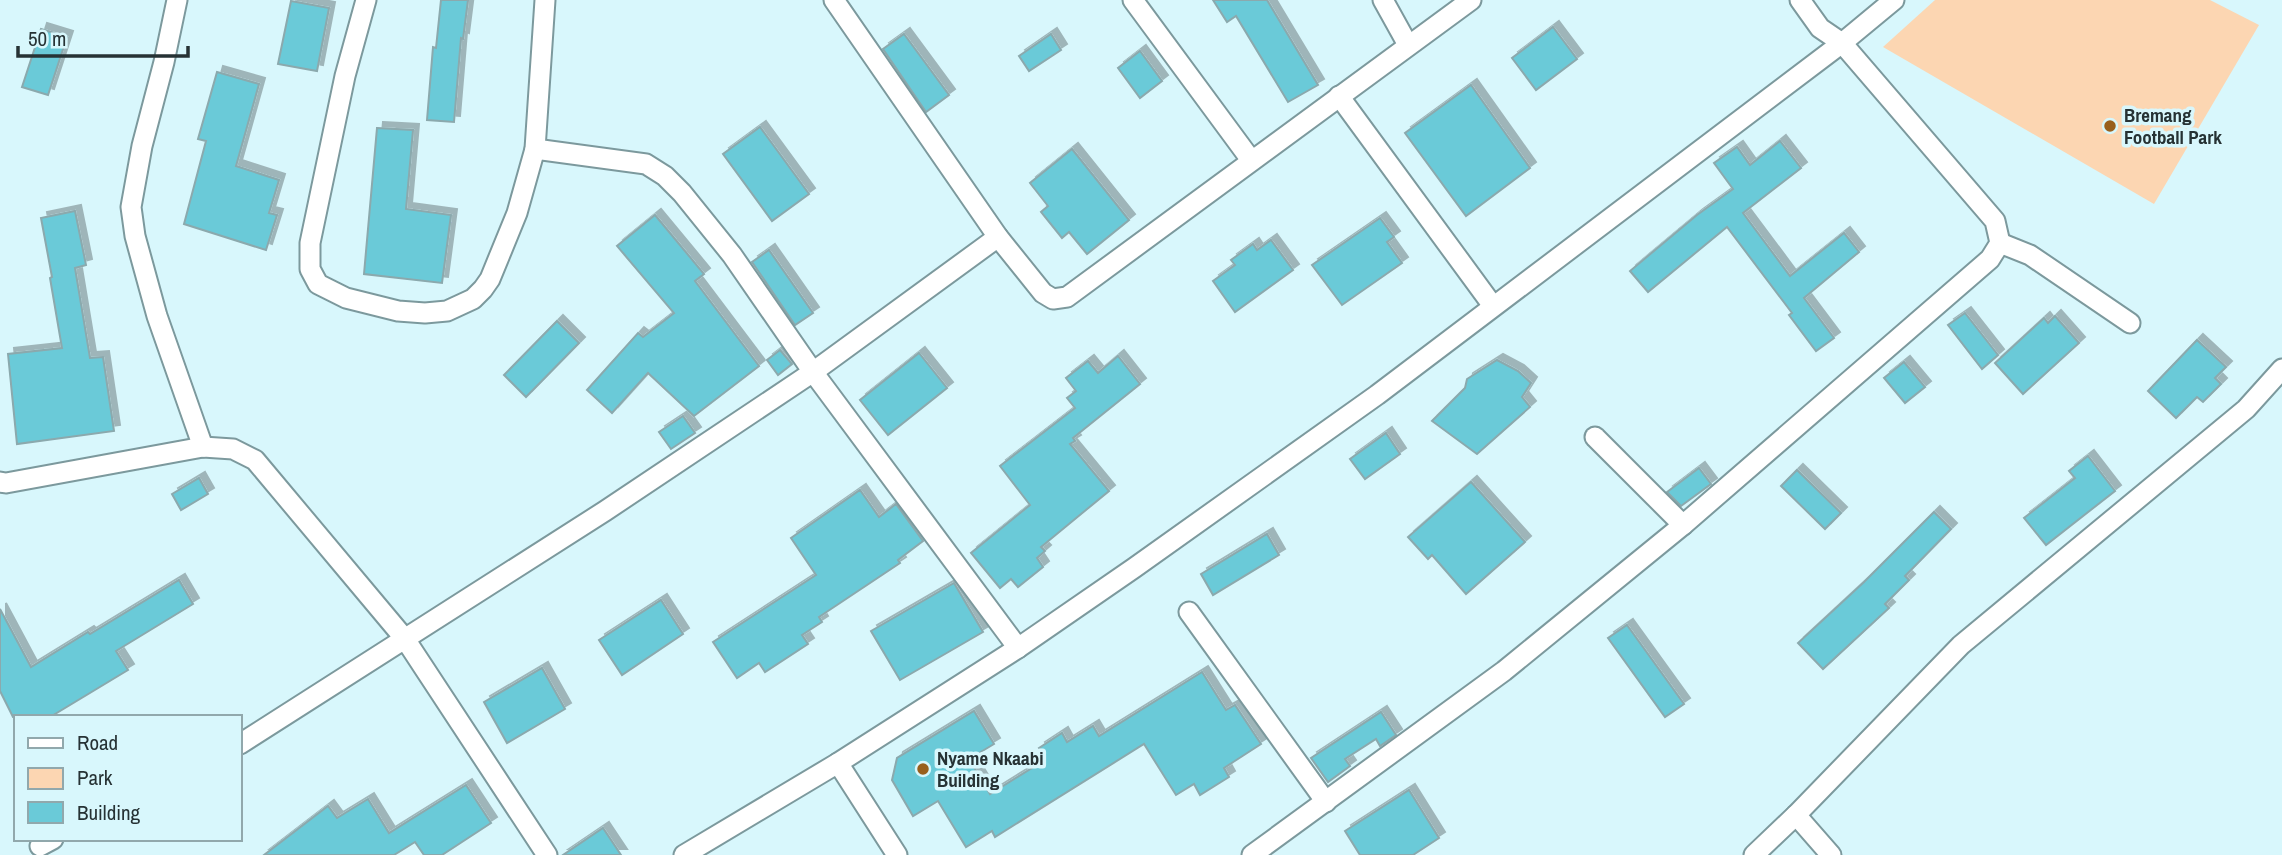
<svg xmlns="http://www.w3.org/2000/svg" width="2282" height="855" font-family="'Archivo Narrow',sans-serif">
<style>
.green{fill:#fcd6b2}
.building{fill:#6acad8;stroke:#8ba9ad;stroke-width:2;filter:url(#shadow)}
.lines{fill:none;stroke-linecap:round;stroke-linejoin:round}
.minor-casing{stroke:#7c999d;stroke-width:23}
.minor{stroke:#fff;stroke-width:19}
.poi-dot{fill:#985f1c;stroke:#d8f7fc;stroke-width:2.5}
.labels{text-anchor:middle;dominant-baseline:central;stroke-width:7;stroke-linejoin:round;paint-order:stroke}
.poi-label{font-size:19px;font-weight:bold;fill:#263234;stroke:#d8f7fc;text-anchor:start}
</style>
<defs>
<filter id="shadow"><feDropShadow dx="6" dy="-6" stdDeviation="0" flood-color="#0004"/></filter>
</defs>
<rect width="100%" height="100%" fill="#d8f7fc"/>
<polygon class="green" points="1935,0 2210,0 2259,25 2154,204 1883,47"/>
<g class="building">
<polygon points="441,0 468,0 463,39 461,38 454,122 427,120 433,47 436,48"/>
<polygon points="1213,0 1267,0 1318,85 1288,102 1236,16 1227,22"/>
<polygon points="291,1 329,8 317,71 278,64"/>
<polygon points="1553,27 1577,59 1536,90 1512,58"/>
<polygon points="41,29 67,37 48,95 22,87"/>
<polygon points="904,34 949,95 926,112 883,49"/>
<polygon points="1051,34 1061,50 1029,71 1019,56"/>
<polygon points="1140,51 1162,81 1140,98 1118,68"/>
<polygon points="217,72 259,84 236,166 279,180 269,213 277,215 266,250 184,224 206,141 198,139"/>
<polygon points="1471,85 1530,168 1466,216 1405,133"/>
<polygon points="760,127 809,194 772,221 723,154"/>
<polygon points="377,128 413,130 406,209 451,215 442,283 364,274"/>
<polygon points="1780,141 1801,168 1743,213 1790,276 1844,233 1859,252 1804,298 1834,338 1816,351 1789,315 1792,313 1727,227 1648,292 1630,271 1697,215 1733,189 1714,163 1737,147 1750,165"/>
<polygon points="1072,149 1129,220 1087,254 1069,232 1062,238 1041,212 1048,206 1030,183"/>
<polygon points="75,211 86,265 75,268 90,358 103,357 114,431 17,444 8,354 62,348 50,278 52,277 41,218"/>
<polygon points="655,215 704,274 695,281 759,366 694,416 648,373 612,413 587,390 638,333 643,337 674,313 617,246"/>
<polygon points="1380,218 1394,237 1387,242 1402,263 1342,305 1312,265"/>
<polygon points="1271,240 1293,270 1235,312 1213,281 1235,265 1231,260 1253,244 1257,250"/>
<polygon points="769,250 813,313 795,325 752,262"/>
<polygon points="1965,313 1998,355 1982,369 1948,325"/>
<polygon points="2055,316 2079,343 2023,394 1995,363 2044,318 2048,323"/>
<polygon points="557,321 579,343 526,397 504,375"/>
<polygon points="2197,340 2226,367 2215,378 2221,384 2203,402 2197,397 2176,418 2148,391"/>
<polygon points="780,350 792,364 778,375 767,360"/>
<polygon points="919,353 947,388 888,435 860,400"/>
<polygon points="1118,356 1140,384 1073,438 1075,441 1070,444 1109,491 1041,547 1045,551 1037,558 1043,567 1018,587 1011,579 1000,588 971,553 1030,505 1000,466 1075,408 1067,398 1076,391 1066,378 1088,361 1098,373"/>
<polygon points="1497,360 1518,371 1531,383 1522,397 1530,407 1477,454 1432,421 1465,388 1467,379"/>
<polygon points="1904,362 1925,387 1905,403 1884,378"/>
<polygon points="683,416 695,433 671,449 659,432"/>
<polygon points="1386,433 1400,454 1365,479 1350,459"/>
<polygon points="2088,456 2115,491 2046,545 2024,518 2075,478 2069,471"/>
<polygon points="1699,468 1711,484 1681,506 1667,492"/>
<polygon points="1797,470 1841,513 1825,529 1781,486"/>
<polygon points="199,478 208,494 181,510 172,494"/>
<polygon points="1471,482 1525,542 1466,594 1432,555 1428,559 1408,537"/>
<polygon points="860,490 879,517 896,504 923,541 898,560 900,563 819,617 822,622 802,635 808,644 765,672 759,663 737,678 713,642 816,575 791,538"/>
<polygon points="1934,512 1951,529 1905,576 1909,580 1885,604 1889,608 1823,669 1798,643 1864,582"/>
<polygon points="1267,534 1279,555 1213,595 1201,574"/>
<polygon points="179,580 193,604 116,651 128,670 50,717 13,717 0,691 0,609 31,667 88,632 90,634"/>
<polygon points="954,583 983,632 900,680 871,631"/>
<polygon points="661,600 683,634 622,675 599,640"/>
<polygon points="1627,625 1684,704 1665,717 1608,638"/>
<polygon points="542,668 565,709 507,743 484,702"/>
<polygon points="1202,672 1226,710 1235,705 1261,744 1224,768 1229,777 1200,795 1194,784 1176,795 1144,744 995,837 992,831 966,847 938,801 913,816 892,780 897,758 974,711 994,744 969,759 990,794 1032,768 1030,765 1044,756 1039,748 1062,733 1067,742 1093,726 1099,736"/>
<polygon points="1381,712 1396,735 1380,746 1376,739 1345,759 1350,766 1328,782 1311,758"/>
<polygon points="466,785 491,823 442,855 424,855 415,842 394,855 264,855 328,806 337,818 368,799 389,833"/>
<polygon points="1409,790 1439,838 1413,855 1360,855 1345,831"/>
<polygon points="603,828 621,855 563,855"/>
</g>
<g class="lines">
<g class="minor-casing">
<g id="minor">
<polyline points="177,0 164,62 142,146 131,207 135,236 157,316 203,447"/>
<polyline points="366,0 345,76 310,243 310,269 318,284 346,298 398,311 425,313 447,311 473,299 483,289 490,279 517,213 535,149 545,0"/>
<polyline points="834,0 998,237 1043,293 1053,299 1067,297 1471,0"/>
<polyline points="1133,0 1251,160"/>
<polyline points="1383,0 1408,45"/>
<polyline points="1339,96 1493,306"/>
<polyline points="535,149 646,164 665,176 682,193 732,255 813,372 1018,648"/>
<polyline points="2000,243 2030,255 2130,323"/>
<polyline points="1595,437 1683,525"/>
<polyline points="0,482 6,483 203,447 233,449 255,460 405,639 547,855"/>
<polyline points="1189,612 1326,802"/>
<polyline points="240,744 605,511 813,372 998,237"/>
<polyline points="838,763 897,855"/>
<polyline points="1796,815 1831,855"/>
<polyline points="40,846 53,839"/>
<polyline points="684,855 838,763 1018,648 1134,568 1377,395 1842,43 1894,0"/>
<polyline points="1252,855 1504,671 1683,525 1990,259 2000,243 1995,221 1842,43 1820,28 1800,0"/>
<polyline points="1754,855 1796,815 1961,645 2246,409 2282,369"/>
</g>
</g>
<use href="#minor" class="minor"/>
</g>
<g class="poi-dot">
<circle cx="2110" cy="126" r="7"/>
<circle cx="923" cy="769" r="7"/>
</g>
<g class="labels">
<g class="poi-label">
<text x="2124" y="115">Bremang<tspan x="2124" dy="22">Football Park</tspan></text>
<text x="937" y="758">Nyame Nkaabi<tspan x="937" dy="22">Building</tspan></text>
</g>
</g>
<rect x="14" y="715" width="228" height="126" fill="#d8f7fc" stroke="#91a8ac" stroke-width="2"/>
<rect x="28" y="738" width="35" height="10" fill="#ffffff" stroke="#91a8ac" stroke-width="2"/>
<text x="77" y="750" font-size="21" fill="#263234">Road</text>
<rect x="28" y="768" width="35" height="21" fill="#fcd6b2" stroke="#91a8ac" stroke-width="2"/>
<text x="77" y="785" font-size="21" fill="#263234">Park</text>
<rect x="28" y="802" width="35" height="21" fill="#6acad8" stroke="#91a8ac" stroke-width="2"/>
<text x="77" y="820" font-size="21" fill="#263234">Building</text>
<path d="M18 46v10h170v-10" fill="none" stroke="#263234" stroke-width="3.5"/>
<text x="28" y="46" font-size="21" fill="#263234" stroke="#d8f7fc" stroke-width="5" paint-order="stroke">50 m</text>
</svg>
